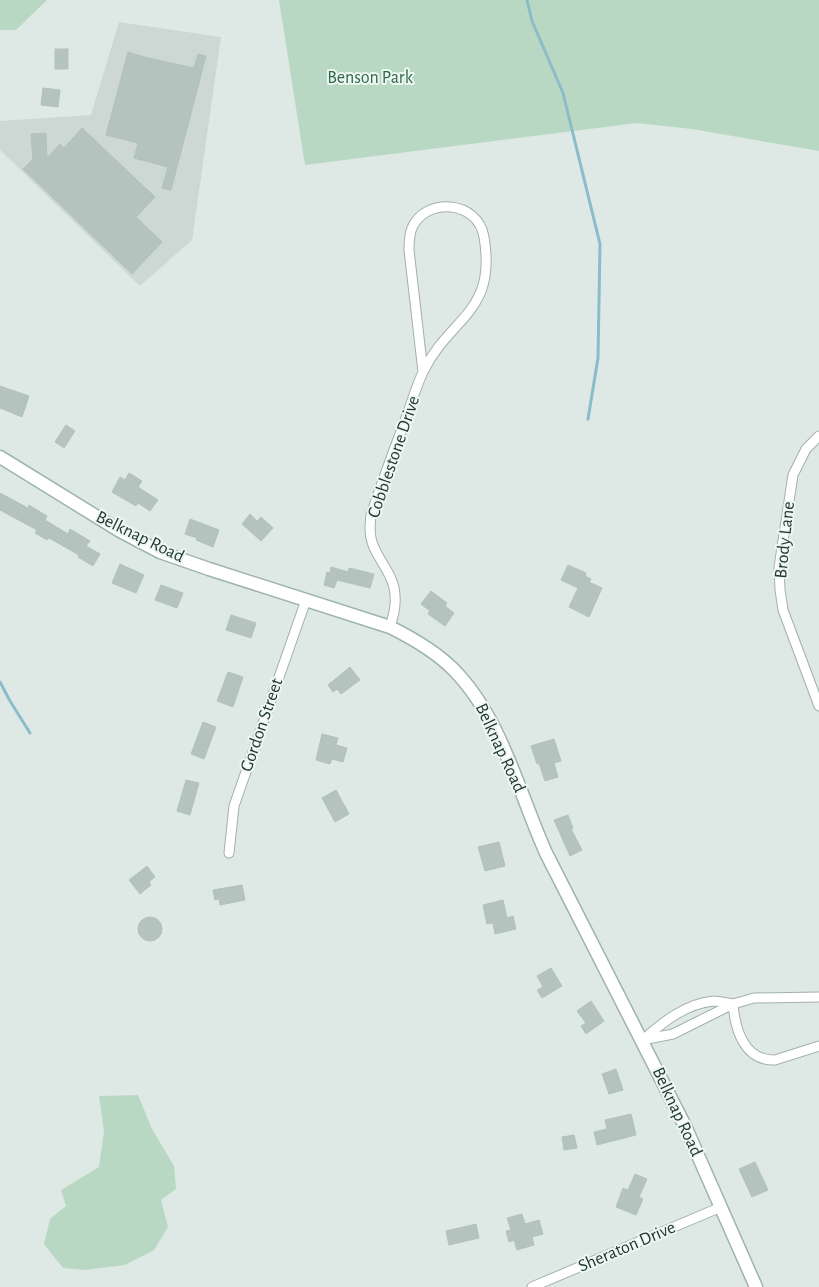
<svg xmlns="http://www.w3.org/2000/svg" width="819" height="1287" font-family="'Alegreya Sans',sans-serif">
<style>
.built{fill:#cdd8d4}
.green{fill:#b9d8c3}
.lines{fill:none;stroke-linecap:round;stroke-linejoin:round}
.stream{stroke:#8abcca;stroke-width:3}
.building{fill:#b4c3be;stroke:#b2c1bc}
.street-casing{stroke:#a2b0ac;stroke-width:11}
.secondary-casing{stroke:#9fb3ad;stroke-width:15}
.street{stroke:#fff;stroke-width:9}
.secondary{stroke:#fff;stroke-width:12}
.labels{text-anchor:middle;dominant-baseline:central;stroke-width:4;stroke-linejoin:round;paint-order:stroke}
.park-label{font-size:18px;fill:#2f6a4a;stroke:#eef6f2}
.street-label{font-size:18px;fill:#213732;stroke:#eef6f2}
</style>
<rect width="100%" height="100%" fill="#dee9e5"/>
<polygon class="built" points="119,22 221,37 192,240 140,286 0,150 0,121 91,115"/>
<g class="green">
<polygon points="0,0 47,0 16,30 0,30"/>
<polygon points="279,0 819,0 819,151 692,129 637,123 305,165"/>
<polygon points="138,1095 152,1129 174,1166 176,1189 161,1200 168,1227 154,1250 125,1265 85,1270 63,1268 44,1244 50,1219 66,1206 61,1190 99,1167 104,1131 99,1096"/>
</g>
<g class="lines">
<g class="stream">
<polyline points="527,0 532,21 563,93 600,244 598,358 588,419"/>
<polyline points="0,682 10,701 30,733"/>
</g>
</g>
<g class="building">
<rect x="55" y="49" width="13" height="20"/>
<polygon points="128,52 148,58 194,68 198,54 206,56 171,190 162,188 168,167 134,158 138,143 106,135"/>
<polygon points="43,88 60,90 58,107 41,105"/>
<polygon points="82,128 155,197 136,217 162,242 132,274 23,169 33,159 31,134 46,133 47,158 60,144 64,148"/>
<polygon points="0,386 29,396 22,417 0,408"/>
<polygon points="66,425 75,431 64,448 55,442"/>
<polygon points="129,473 142,481 138,487 158,500 150,511 138,503 136,506 112,492 120,477 125,480"/>
<polygon points="0,493 28,508 29,505 47,516 45,520 68,534 70,529 90,541 86,546 100,554 93,566 78,557 79,555 49,538 47,540 35,533 37,530 0,510"/>
<polygon points="250,514 257,521 261,517 273,528 261,541 242,524"/>
<polygon points="190,519 219,530 213,547 196,540 197,538 185,534"/>
<polygon points="120,564 144,575 136,593 112,583"/>
<polygon points="568,565 586,573 585,576 591,579 589,582 602,588 589,617 569,607 578,588 561,580"/>
<polygon points="331,567 348,572 349,568 374,574 370,588 337,580 334,588 324,585 327,572 330,573"/>
<polygon points="161,585 183,593 177,608 155,600"/>
<polygon points="431,591 447,603 445,606 454,613 445,626 428,614 430,611 421,604"/>
<polygon points="231,615 256,623 251,638 226,630"/>
<polygon points="350,667 360,680 341,694 337,689 333,692 328,685"/>
<polygon points="228,672 243,677 233,707 217,701"/>
<polygon points="203,722 216,727 204,759 191,754"/>
<polygon points="322,734 338,738 336,745 347,748 343,762 332,759 330,764 316,760"/>
<polygon points="554,739 561,761 554,763 558,777 545,781 539,763 537,764 531,746"/>
<polygon points="186,780 199,783 190,815 177,811"/>
<polygon points="336,790 349,814 335,822 322,798"/>
<polygon points="568,815 573,828 571,829 582,850 570,856 554,820"/>
<polygon points="499,842 505,866 485,871 478,847"/>
<polygon points="147,866 155,877 149,882 151,885 140,894 129,880"/>
<polygon points="242,885 245,900 220,905 219,899 215,900 213,890"/>
<polygon points="503,900 507,918 513,916 516,929 495,934 493,923 487,924 483,905"/>
<circle cx="150" cy="929" r="12"/>
<polygon points="551,968 562,986 542,998 537,990 543,987 537,976"/>
<polygon points="591,1001 604,1021 586,1034 581,1026 586,1023 577,1011"/>
<polygon points="616,1069 623,1090 609,1094 602,1074"/>
<polygon points="631,1114 636,1135 597,1145 594,1132 607,1129 605,1120"/>
<polygon points="574,1135 577,1148 564,1150 562,1137"/>
<polygon points="755,1162 768,1190 752,1197 739,1169"/>
<polygon points="635,1174 647,1179 639,1197 643,1199 636,1215 616,1207 623,1188 628,1190"/>
<polygon points="522,1214 525,1224 539,1220 543,1234 532,1237 534,1245 517,1250 514,1240 509,1242 506,1231 511,1230 507,1218"/>
<polygon points="476,1224 479,1238 449,1245 446,1231"/>
</g>
<g class="lines">
<g class="street-casing">
<g id="street">
<polyline points="819,436 806,449 793,475 779,567 780,590 783,610 819,706"/>
<path d="M390,627C394,614 397,602 394,588C391,571 377,559 372,542C369,533 370,524 371,515C381,485 392,455 403,426C410,408 415,389 423,372C450,316 497,314 484,237C478,200 425,197 412,228C409,235 409,243 409,250L423,372"/>
<polyline points="229,853 234,806 306,600"/>
<path d="M733,1004C735,1029 744,1061 775,1060L819,1046"/>
<path d="M644,1039C664,1021 686,1004 713,1001C719,1001 727,1003 733,1004"/>
<polyline points="642,1040 673,1034 733,1004 754,998 819,997"/>
<polyline points="532,1287 721,1207"/>
</g>
</g>
<g class="secondary-casing">
<path id="secondary" d="M0,457L120,531L160,552L209,569L390,627C412,638 435,651 453,669C501,717 519,793 546,853L685,1126L756,1287"/>
</g>
<use href="#street" class="street"/>
<use href="#secondary" class="secondary"/>
</g>
<g class="labels">
<g class="park-label">
<text x="370" y="78">Benson Park</text>
</g>
<g class="street-label">
<text transform="translate(394 457) rotate(-71)">Cobblestone Drive</text>
<text transform="translate(140 537) rotate(26)">Belknap Road</text>
<text transform="translate(785 540) rotate(-84)">Brody Lane</text>
<text transform="translate(262 725) rotate(-71)">Gordon Street</text>
<text transform="translate(500 748) rotate(65)">Belknap Road</text>
<text transform="translate(677 1112) rotate(65)">Belknap Road</text>
<text transform="translate(627 1247) rotate(-23)">Sheraton Drive</text>
</g>
</g>
</svg>
